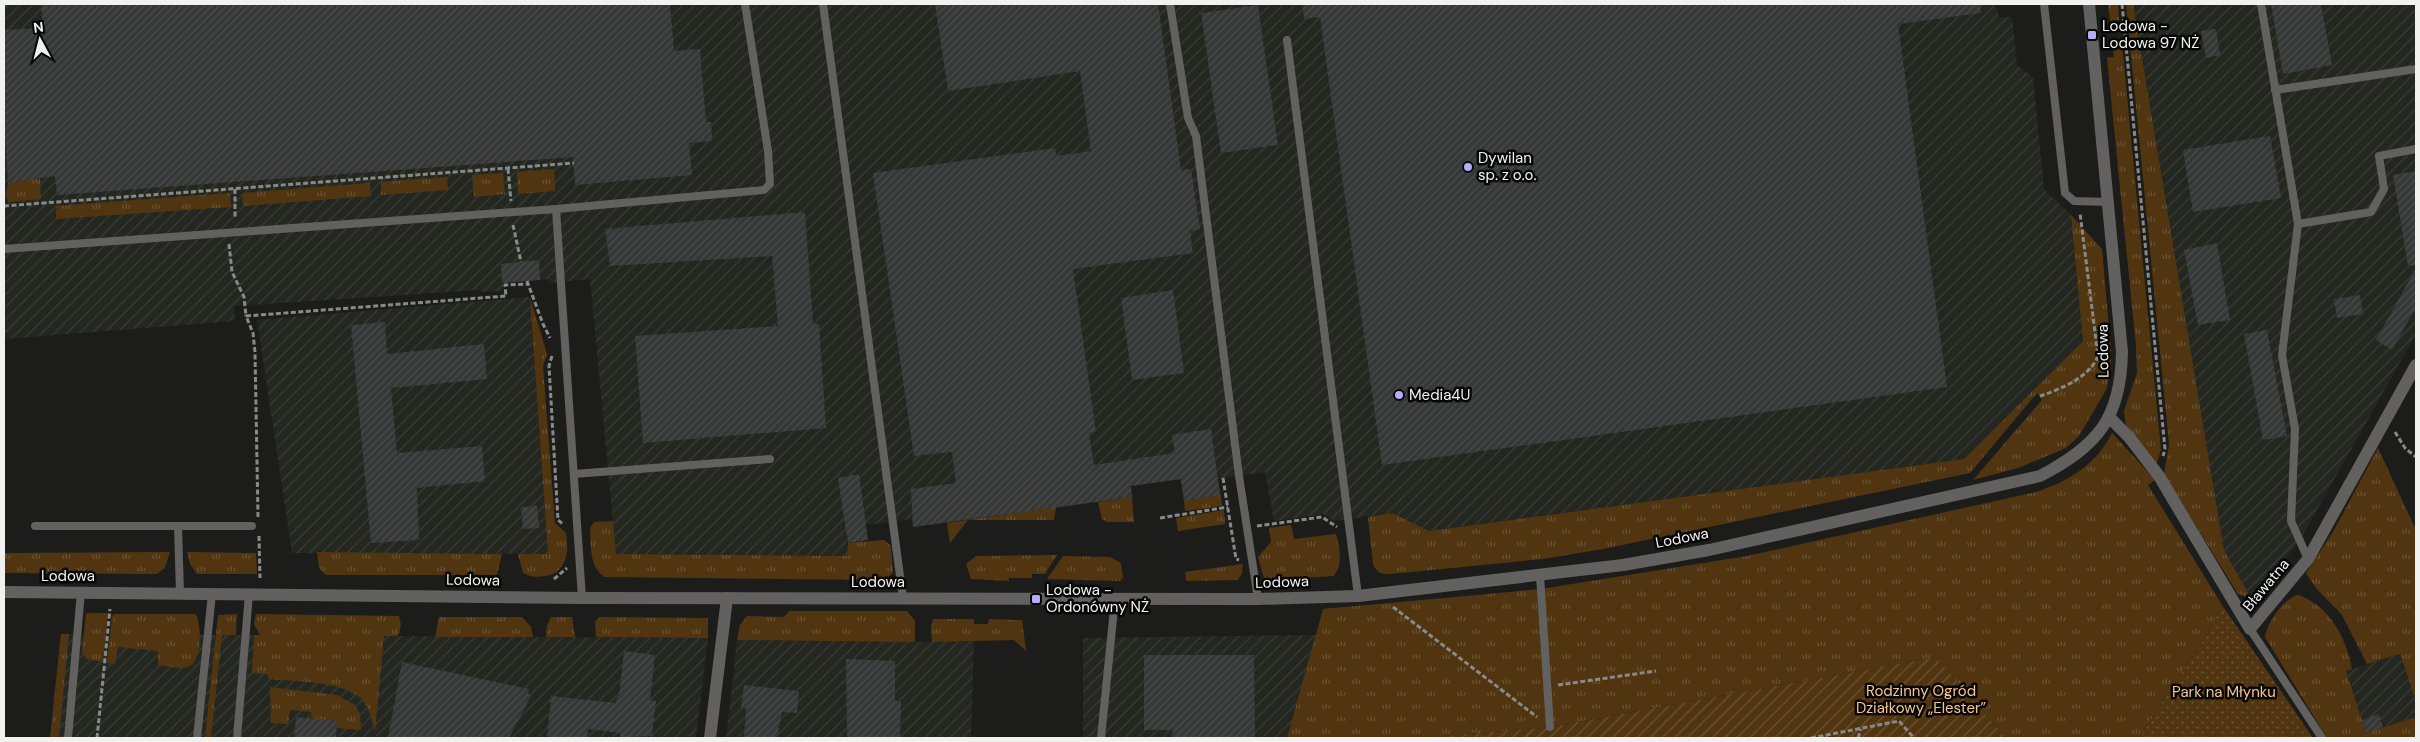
<svg xmlns="http://www.w3.org/2000/svg" width="2420" height="742" font-family="'DM Sans',sans-serif">
<style>
.industrial{fill:url(#industrial-furrows)}
.grass{fill:url(#grass-tufts)}
.park{fill:url(#park-dots)}
.garden{fill:url(#garden-furrows)}
.building{fill:url(#building-hatch)}
.lines{fill:none;stroke-linecap:round;stroke-linejoin:round}
.path{stroke:#898a88;stroke-width:3;stroke-dasharray:5 2.5;stroke-linecap:butt}
.service{stroke:#626160;stroke-width:8}
.minor{stroke:#626160;stroke-width:12}
.tertiary{stroke:#626160;stroke-width:12}
.poi-dot{fill:#b8abf7;stroke:#070707;stroke-width:2}
.labels{text-anchor:middle;dominant-baseline:central;stroke-width:5;stroke-linejoin:round;paint-order:stroke}
.poi-label{font-size:15px;fill:#f1f2f0;stroke:#070707;text-anchor:start}
.street-label{font-size:15px;fill:#f1f2f0;stroke:#070707}
.park-label{font-size:15px;fill:#f4c591;stroke:#070707}
</style>
<defs>
<pattern id="industrial-furrows" width="10" height="10" patternUnits="userSpaceOnUse" patternTransform="scale(1.25)"><rect width="10" height="10" fill="#232720"/><path d="M-1 1l2-2M0 10L10 0M9 11l2-2" fill="none" stroke="#393c36"/></pattern>
<pattern id="grass-tufts" width="24" height="20" patternUnits="userSpaceOnUse" patternTransform="scale(1.25)"><rect width="24" height="20" fill="#513511"/><path d="M3 7l-1-3M5 7V3M7 7l1-3M15 17l-1-3M17 17v-4M19 17l1-3" fill="none" stroke="#6a5334"/></pattern>
<pattern id="park-dots" width="8" height="8" patternUnits="userSpaceOnUse" patternTransform="scale(1.25)"><rect width="8" height="8" fill="#513511"/><path d="M2 2h.1M6 6h.1" fill="none" stroke="#6a5334" stroke-width="1.8" stroke-linecap="round"/></pattern>
<pattern id="garden-furrows" width="10" height="10" patternUnits="userSpaceOnUse" patternTransform="scale(1.25)"><rect width="10" height="10" fill="#513511"/><path d="M-1 1l2-2M0 10L10 0M9 11l2-2" fill="none" stroke="#6a5334"/></pattern>
<pattern id="building-hatch" width="6" height="6" patternUnits="userSpaceOnUse" patternTransform="scale(1.25)"><rect width="6" height="6" fill="#353836"/><path d="M-1 1l2-2M0 6l6-6M5 7l2-2" fill="none" stroke="#494c4a"/></pattern>
</defs>
<rect width="100%" height="100%" fill="#1c1d1b"/>
<g class="industrial">
<polygon points="4,4 1995,4 1999,17 2012,17 2017,65 2033,77 2044,189 2071,215 2083,341 1964,459 1428,531 1392,513 1334,521 1323,514 1274,521 1265,472 1218,479 1221,495 1184,501 1180,479 1131,486 1132,497 913,527 912,519 846,528 848,556 616,554 590,279 549,283 549,279 503,283 503,291 480,292 480,290 234,306 235,321 4,339"/>
<polygon points="2133,4 2416,4 2416,334 2299,542 2251,598 2224,550"/>
<polygon points="530,297 548,554 292,553 257,320"/>
<polygon points="61,634 384,636 708,638 696,738 50,738"/>
<polygon points="1317,635 1287,738 1083,738 1083,638"/>
<polygon points="737,640 922,642 974,641 971,738 726,738"/>
<polygon points="2400,654 2416,701 2416,717 2366,733 2346,671"/>
</g>
<g class="grass">
<polygon points="2108,4 2118,4 2119,20 2110,21"/>
<polygon points="2126,4 2133,4 2224,550 2251,598 2238,594 2164,474 2169,444"/>
<polygon points="2122,44 2161,450 2156,465 2126,425 2124,411 2137,373 2136,346 2107,58 2114,57 2112,45"/>
<polygon points="554,169 555,191 518,194 517,172"/>
<polygon points="503,173 505,194 474,197 472,175"/>
<polygon points="447,177 448,190 381,195 381,182"/>
<polygon points="40,178 41,199 8,202 6,195 8,183"/>
<polygon points="370,183 371,196 243,206 242,193"/>
<polygon points="230,193 231,207 56,219 56,206"/>
<path d="M2071,215L2102,249L2111,350V370L2106,390L2079,436L2066,448L2018,468L1973,480L2042,400L2037,393L1970,473L1603,549L1543,559L1390,574C1381,574 1377,573 1373,564L1368,517L1392,513L1429,531L1964,459L2083,341Z"/>
<path d="M530,297L547,354L543,366L555,523L566,533C568,549 569,559 557,572C548,577 532,579 523,573L518,554H548Z"/>
<path d="M2112,433L2155,480L2148,485L2222,605L2207,634L2139,738H2006L1936,657L1550,727L1420,738H1287L1323,609L1541,589L1747,556L2036,492C2069,481 2096,465 2112,433Z"/>
<polygon points="2378,448 2416,530 2416,701 2400,654 2367,664 2342,615 2316,588 2306,573 2333,532"/>
<polygon points="1221,495 1222,506 1185,511 1184,501"/>
<polygon points="1132,497 1134,522 1107,522 1102,519 1098,502"/>
<polygon points="1056,507 1054,520 968,520 950,543 947,523"/>
<polygon points="1224,510 1225,524 1178,531 1176,518"/>
<path d="M613,521L616,554L847,556L848,543L884,540L891,546L893,572L886,580L605,577C589,568 591,544 590,528L594,522Z"/>
<path d="M1291,525L1294,539L1336,534C1340,549 1343,563 1334,576L1267,580L1264,578L1258,557L1271,542L1269,528Z"/>
<polygon points="170,552 165,568 157,574 4,573 4,553"/>
<polygon points="187,552 256,553 257,574 197,574 190,564"/>
<polygon points="317,552 502,554 497,575 326,575 319,568"/>
<polygon points="1057,555 1045,574 1032,574 1032,578 1009,578 1009,581 971,579 966,564 976,556"/>
<polygon points="1063,556 1110,557 1121,563 1123,578 1120,581 1047,579"/>
<polygon points="1243,564 1242,573 1238,580 1186,581 1185,572"/>
<path d="M2297,595C2328,603 2347,639 2352,669L2346,671L2366,733L2416,717V738H2327L2265,637C2267,623 2283,600 2297,595Z"/>
<polygon points="789,611 907,611 915,621 915,642 737,640 740,625 747,616 784,617"/>
<polygon points="90,613 108,613 103,662 86,659 82,652 86,614"/>
<path d="M114,614H196C201,626 203,658 190,666C182,670 167,666 158,665V651L118,647L115,664L107,663L112,616Z"/>
<polygon points="237,614 236,635 222,635 211,738 205,738 218,615"/>
<path d="M256,614L399,616L401,625L398,636H384L375,732C372,722 370,711 365,703C349,680 294,682 269,679L267,674L252,673L254,635H260L254,624Z"/>
<polygon points="439,617 522,617 531,627 533,637 435,637"/>
<polygon points="551,617 572,617 575,637 546,637 547,626"/>
<polygon points="599,617 708,618 708,638 596,637 595,622"/>
<polygon points="933,619 974,619 974,624 988,624 989,619 1022,620 1026,651 1014,640 932,642 931,626"/>
<polygon points="61,634 69,634 59,738 50,738"/>
<polygon points="270,687 337,695 355,705 360,714 361,730 337,728 337,721 311,719 312,712 290,710 288,724 271,723"/>
</g>
<polygon class="park" points="2222,605 2313,738 2139,738 2207,634"/>
<polygon class="garden" points="1936,657 2006,738 1420,738 1550,727"/>
<g class="building">
<polygon points="41,4 670,4 674,51 700,49 706,122 711,122 712,141 689,143 692,175 575,185 573,157 57,195 55,176 8,183 4,123 4,30 43,28"/>
<polygon points="935,4 1158,4 1181,170 1191,169 1200,229 1190,231 1193,253 1073,269 1096,432 1089,433 1094,465 1175,453 1172,435 1211,429 1220,495 1184,501 1181,479 1131,486 1132,497 913,527 911,489 956,483 952,452 914,456 873,173 1055,148 1056,156 1091,151 1080,71 948,91"/>
<polygon points="1302,4 1980,4 1981,13 1898,24 1947,387 1382,465 1320,17 1304,19"/>
<polygon points="2271,4 2321,4 2332,65 2283,74"/>
<polygon points="1258,5 1278,145 1221,153 1201,13"/>
<polygon points="2216,29 2220,55 2206,58 2201,31"/>
<polygon points="2270,136 2281,198 2193,212 2183,150"/>
<polygon points="2416,171 2416,265 2408,266 2393,175"/>
<polygon points="805,212 813,324 819,324 826,428 643,443 635,336 778,326 772,256 610,266 605,229"/>
<polygon points="2217,243 2230,320 2198,325 2184,250"/>
<polygon points="539,260 540,280 502,283 501,264"/>
<polygon points="2416,268 2416,307 2392,350 2376,340"/>
<polygon points="1173,290 1184,373 1132,380 1121,298"/>
<polygon points="2360,295 2363,314 2337,318 2334,299"/>
<polygon points="385,322 387,354 484,344 487,379 391,388 397,453 482,446 485,481 417,488 419,540 371,543 351,325"/>
<polygon points="2267,330 2287,436 2263,440 2244,334"/>
<polygon points="859,474 868,540 848,543 838,478"/>
<polygon points="537,506 539,528 523,529 521,507"/>
<polygon points="624,651 655,655 650,700 656,701 652,736 620,738 620,733 588,729 587,738 547,738 551,696 616,703 617,696 619,696"/>
<polygon points="1144,655 1254,655 1255,738 1171,738 1173,730 1144,730"/>
<polygon points="846,659 895,661 895,701 901,701 900,738 847,738"/>
<polygon points="402,662 529,689 528,694 532,694 509,738 388,738"/>
<polygon points="744,685 799,691 797,713 782,712 777,738 744,738 746,708 741,708"/>
<polygon points="2379,714 2383,728 2366,733 2362,720"/>
<polygon points="296,717 337,721 336,738 294,738"/>
</g>
<g class="lines">
<g class="path">
<polyline points="2122,4 2165,449 2163,456"/>
<polyline points="508,169 511,201"/>
<polyline points="235,189 235,219"/>
<polyline points="4,206 574,163"/>
<polyline points="513,225 521,262"/>
<polyline points="229,244 232,272 244,297 246,316"/>
<polyline points="527,281 543,324 550,338"/>
<polyline points="552,356 549,366 558,520 564,525"/>
<path d="M2040,396C2061,389 2090,377 2098,356L2080,213"/>
<polyline points="2395,432 2405,448 2416,457"/>
<polyline points="1223,478 1236,559 1239,560"/>
<polyline points="258,517 255,352 253,333 246,316 506,296 505,285 527,284"/>
<polyline points="1160,518 1228,507"/>
<polyline points="1257,526 1322,517 1337,527"/>
<polyline points="259,536 260,578"/>
<polyline points="554,579 567,568"/>
<polyline points="1393,607 1537,717"/>
<polyline points="1558,685 1656,671"/>
<polyline points="97,738 110,609"/>
<polyline points="1811,738 1899,721 1914,738"/>
<polyline points="1858,738 1861,729"/>
</g>
<g class="service">
<polyline points="823,4 903,598"/>
<polyline points="1170,4 1188,118 1196,136 1239,476 1258,599"/>
<polyline points="2044,4 2065,193 2074,201 2108,202"/>
<polyline points="2261,4 2298,224 2282,355 2295,429 2291,521 2308,559"/>
<polyline points="1287,40 1358,596"/>
<polyline points="2275,90 2416,69"/>
<polyline points="556,209 582,598"/>
<polyline points="2298,224 2371,212 2384,189 2379,156 2416,149"/>
<polyline points="4,249 556,209 764,190 770,184 768,151 745,4"/>
<polyline points="574,474 770,459"/>
<polyline points="35,526 252,526"/>
<polyline points="178,526 180,593"/>
<polyline points="1540,576 1550,727"/>
<polyline points="2250,629 2322,738"/>
<polyline points="68,738 81,592"/>
<polyline points="197,738 212,594"/>
<polyline points="237,738 249,594"/>
<polyline points="1101,738 1115,599"/>
</g>
<g class="minor">
<polyline points="2110,418 2129,437 2159,476 2250,629 2308,559 2416,365"/>
<polyline points="710,738 727,598"/>
</g>
<path class="tertiary" d="M4,592L582,598L1258,599L1358,596L1623,565L1709,550L2040,476C2097,446 2121,419 2122,352L2089,4"/>
</g>
<g class="poi-dot">
<rect x="2087" y="30" width="10" height="10" rx="2.5"/>
<circle cx="1468" cy="167" r="5"/>
<circle cx="1399" cy="395" r="5"/>
<rect x="1031" y="594" width="10" height="10" rx="2.5"/>
</g>
<g class="labels">
<g class="poi-label">
<text x="2102" y="26">Lodowa -<tspan x="2102" dy="17">Lodowa 97 NŻ</tspan></text>
<text x="1478" y="158">Dywilan<tspan x="1478" dy="17">sp. z o.o.</tspan></text>
<text x="1409" y="395">Media4U</text>
<text x="1046" y="590">Lodowa -<tspan x="1046" dy="17">Ordonówny NŻ</tspan></text>
</g>
<g class="street-label">
<text transform="translate(2103 351) rotate(-91)">Lodowa</text>
<text transform="translate(1682 538) rotate(-11)">Lodowa</text>
<text x="68" y="576">Lodowa</text>
<text transform="translate(473 580) rotate(1)">Lodowa</text>
<text x="878" y="582">Lodowa</text>
<text transform="translate(1282 582) rotate(-2)">Lodowa</text>
<text transform="translate(2266 585) rotate(-50)">Bławatna</text>
</g>
<g class="park-label">
<text x="1921" y="691">Rodzinny Ogród<tspan x="1921" dy="17">Działkowy „Elester”</tspan></text>
<text x="2224" y="692">Park na Młynku</text>
</g>
</g>
<rect width="2420" height="742" fill="none" stroke="#f1f2f0" stroke-width="10"/>
<g transform="translate(40 40) rotate(353)" stroke="#070707" stroke-width="4" paint-order="stroke">
<path d="M0-4L9 19L0 12L-9 19Z" fill="#f1f2f0"/>
<text y="-8" font-size="14" font-weight="bold" text-anchor="middle" fill="#f1f2f0">N</text>
</g>
</svg>
